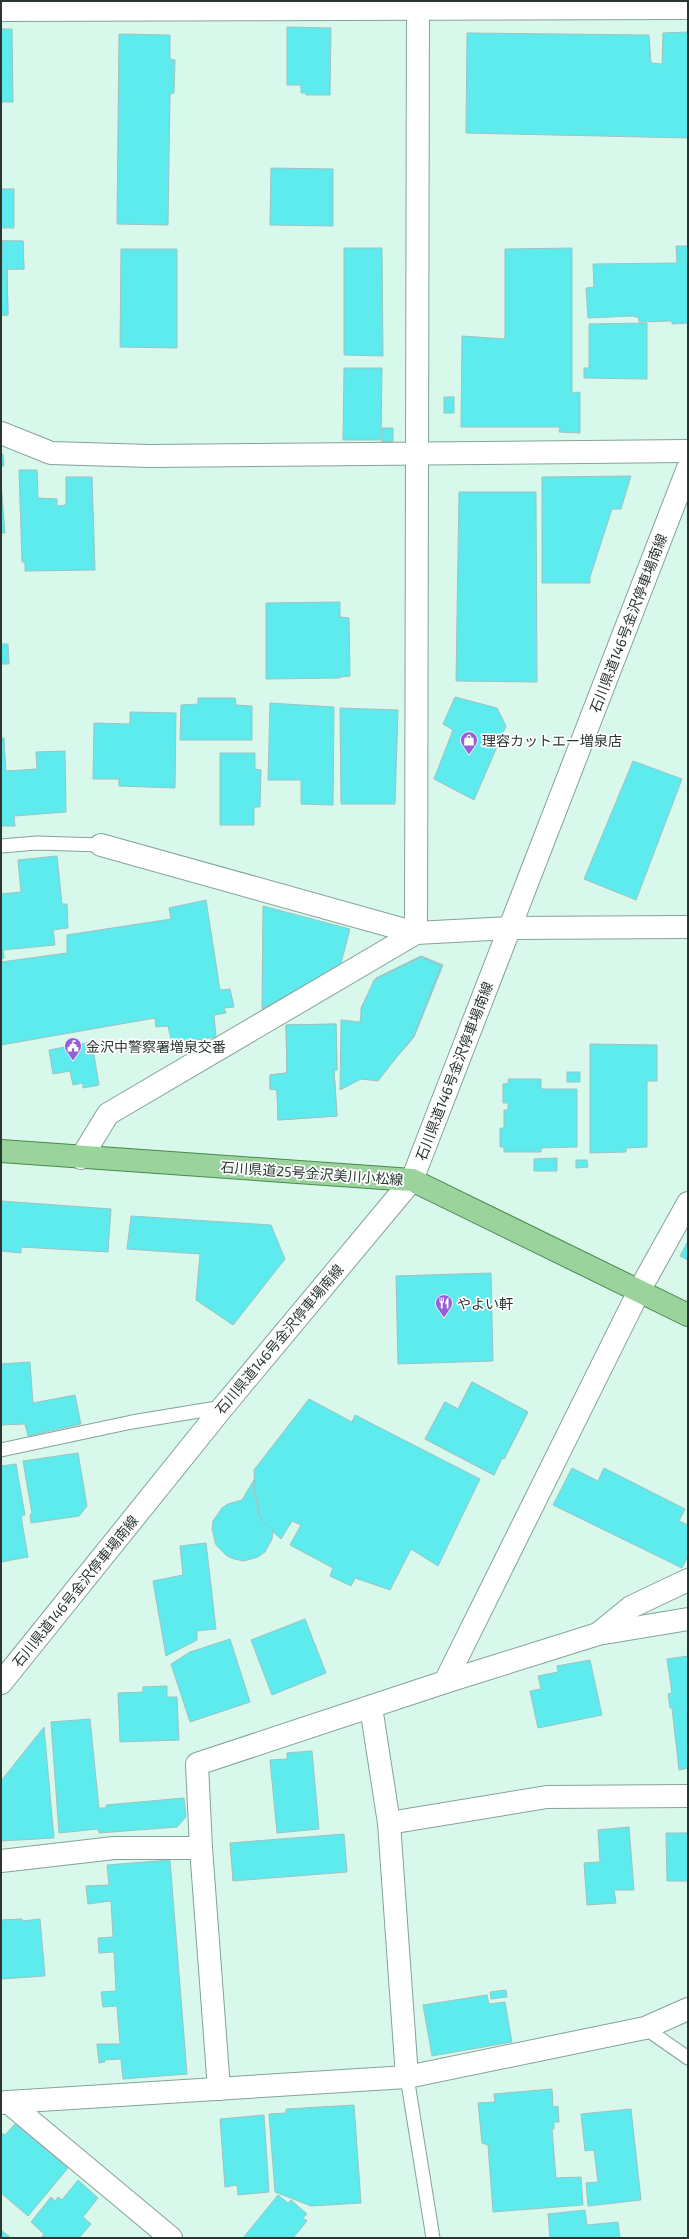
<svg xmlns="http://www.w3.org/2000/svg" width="689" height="2239" font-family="'Exo 2','Noto Sans JP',sans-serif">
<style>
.building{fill:#5eebed;stroke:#9fc2c2}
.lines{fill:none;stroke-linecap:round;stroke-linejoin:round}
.lane-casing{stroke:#84a397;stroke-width:15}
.street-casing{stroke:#84a397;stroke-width:24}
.secondary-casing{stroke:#84a397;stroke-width:24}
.primary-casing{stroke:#48894c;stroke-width:24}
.lane{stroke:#fff;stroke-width:13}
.street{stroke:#fff;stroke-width:22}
.secondary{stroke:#fff;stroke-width:22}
.primary{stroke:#9bd39c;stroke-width:22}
.labels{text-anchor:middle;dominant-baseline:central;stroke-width:3.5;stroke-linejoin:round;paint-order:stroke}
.street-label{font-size:14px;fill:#293631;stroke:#fff}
.poi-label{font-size:14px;fill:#293631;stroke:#fff;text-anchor:start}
</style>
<rect width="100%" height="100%" fill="#d8f8eb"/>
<g class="building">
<polygon points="287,27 331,28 330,95 306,95 306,93 301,93 301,85 287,85"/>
<polygon points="1,29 12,29 13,102 1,102"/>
<polygon points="688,32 688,138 466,133 467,33 649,35 651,63 662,64 663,33"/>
<polygon points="119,34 170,35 170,59 175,60 174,93 170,94 168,225 117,224"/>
<polygon points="271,168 333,169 333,226 270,225"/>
<rect x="1" y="189" width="13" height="39"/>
<polygon points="2,241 23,241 24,269 7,269 8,315 1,315"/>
<polygon points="2,241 23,241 24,269 7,269 8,315 1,315"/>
<polygon points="676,246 688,246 688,323 672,324 672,321 639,322 639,318 633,316 588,318 586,288 594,287 593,264 677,263"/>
<polygon points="344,248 382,248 383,356 344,355"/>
<polygon points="572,248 572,393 580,392 580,433 559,432 560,427 461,427 462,336 505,339 505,249"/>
<polygon points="121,249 177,249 177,348 120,347"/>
<polygon points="647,323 647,379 584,378 584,368 589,368 589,324"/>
<polygon points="344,368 382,368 381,440 343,440"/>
<rect x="444" y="397" width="10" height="16"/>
<polygon points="382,428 393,428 393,441 382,442"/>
<polygon points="3,454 4,466 1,466 1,455"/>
<polygon points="19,470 37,470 38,498 57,499 57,506 66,505 66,477 92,477 95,570 25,571 25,562 22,562"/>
<polygon points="631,476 621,509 612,509 590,577 590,583 542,583 542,477"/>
<polygon points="1,482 5,533 1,533"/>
<polygon points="459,492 536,492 537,682 456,681"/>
<polygon points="340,602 340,617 349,618 350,676 340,677 340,678 266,679 266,603"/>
<polygon points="1,644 8,644 9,664 1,664"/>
<polygon points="455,697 497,708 506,726 474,800 434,779 453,730 443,724"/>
<polygon points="198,698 235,698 236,705 252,706 252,740 180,740 181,705 198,704"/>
<polygon points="270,703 334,707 333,805 301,804 301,780 268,780"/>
<polygon points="340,708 398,710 395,804 341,804"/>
<polygon points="130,712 176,713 175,788 119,786 119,779 93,779 94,723 130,724"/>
<polygon points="1,738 4,738 6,771 37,769 36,752 65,751 66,812 14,816 15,826 1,826"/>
<polygon points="220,753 255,753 255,769 261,770 260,807 254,807 254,825 220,825"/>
<polygon points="633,761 682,779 636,900 584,879"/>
<polygon points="57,856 62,904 67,904 68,928 53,930 55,945 3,950 4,958 1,959 1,894 21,892 18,860"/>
<polygon points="206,900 220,990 230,989 234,1007 224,1008 226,1013 214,1015 216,1037 172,1044 168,1026 156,1027 155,1018 1,1045 1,962 67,953 67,935 171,919 169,908"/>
<polygon points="263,906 350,929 340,967 262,1009"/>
<polygon points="421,956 443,965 414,1037 377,1080 362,1079 361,1008 376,978"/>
<polygon points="421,957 441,966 414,1035 378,1081 361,1079 340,1090 341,1020 360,1022 362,1007 374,980"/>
<polygon points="336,1024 337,1070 334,1070 337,1116 278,1120 277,1090 270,1089 270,1075 287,1073 286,1025"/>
<polygon points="336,1024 337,1070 334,1070 337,1116 278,1120 277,1090 270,1089 270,1075 287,1073 286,1025"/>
<polygon points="92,1042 99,1085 83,1088 83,1083 73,1085 70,1071 53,1074 49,1050"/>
<polygon points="590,1044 657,1045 657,1081 647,1081 647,1147 626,1148 626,1152 590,1153"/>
<rect x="567" y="1072" width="13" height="10"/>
<polygon points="508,1079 541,1079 541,1089 577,1089 577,1147 541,1148 541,1152 504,1152 504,1147 500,1147 500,1128 504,1128 504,1110 508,1110 508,1103 503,1103 503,1084 509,1083"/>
<polygon points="557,1158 557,1171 534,1171 534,1159"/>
<polygon points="576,1160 587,1160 588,1167 576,1168"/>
<polygon points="1,1201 111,1209 108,1252 21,1247 21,1253 1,1251"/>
<polygon points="131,1216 271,1225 285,1259 233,1325 196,1300 200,1254 127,1249"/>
<polygon points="688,1241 688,1260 680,1256"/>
<polygon points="491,1273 493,1361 398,1364 396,1276"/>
<polygon points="30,1362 33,1403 75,1395 81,1424 28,1436 25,1424 1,1425 1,1364"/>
<polygon points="472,1382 528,1412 504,1459 502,1458 494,1475 425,1439 445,1402 458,1409"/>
<polygon points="472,1382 528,1412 504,1459 502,1458 494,1475 425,1439 445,1402 458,1409"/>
<polygon points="309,1399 352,1422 355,1415 480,1479 438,1566 411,1549 390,1590 355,1578 351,1586 330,1576 333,1568 290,1545 301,1525 292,1521 281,1539 261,1521 255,1492 254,1470"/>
<polygon points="78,1453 87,1506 79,1516 31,1523 30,1515 32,1514 23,1461"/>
<polygon points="16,1464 25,1515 21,1516 28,1557 1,1562 1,1466"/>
<polygon points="572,1468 598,1481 604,1468 685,1509 679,1521 688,1525 688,1556 682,1568 553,1505"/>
<polygon points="255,1478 254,1493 259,1514 265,1524 273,1530 272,1539 265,1552 258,1557 244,1561 234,1559 227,1556 216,1545 212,1529 213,1521 222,1508 228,1504 242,1500"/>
<polygon points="206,1543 216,1629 197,1631 197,1640 166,1656 153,1581 183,1575 180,1546"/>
<polygon points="305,1619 326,1673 272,1695 251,1640"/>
<polygon points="230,1639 250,1702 190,1722 171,1664 190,1652"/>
<polygon points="688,1656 688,1768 679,1770 672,1708 670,1708 668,1694 672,1693 667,1659"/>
<polygon points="590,1660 602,1715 538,1728 530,1691 541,1689 538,1676 558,1672 557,1666"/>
<polygon points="167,1686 167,1697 177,1697 179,1740 120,1742 118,1693 143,1692 143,1687"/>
<polygon points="90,1719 99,1808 106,1808 106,1805 184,1798 186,1817 177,1827 99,1833 98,1829 59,1833 51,1722"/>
<polygon points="44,1727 54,1838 1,1841 1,1781"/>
<polygon points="312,1751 319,1829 277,1833 270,1760 287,1759 287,1753"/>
<polygon points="629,1827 634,1890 614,1890 616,1903 587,1905 584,1863 600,1862 598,1830"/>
<polygon points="666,1833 688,1833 688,1881 667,1881"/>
<polygon points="344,1834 347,1872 233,1881 230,1843"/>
<polygon points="170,1860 187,2074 123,2079 121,2059 104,2060 105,2062 99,2063 97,2044 120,2044 117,2006 103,2007 101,1992 116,1991 114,1952 99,1953 98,1938 113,1937 111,1901 88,1904 86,1886 109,1885 107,1865"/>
<polygon points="22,1919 22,1921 40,1919 45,1976 1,1979 1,1920"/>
<polygon points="506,1990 507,1997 491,1999 490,1992"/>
<polygon points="487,1995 489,2004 505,2002 512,2042 432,2056 423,2005"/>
<polygon points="552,2089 553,2107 558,2106 559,2122 554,2122 554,2129 552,2129 556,2178 581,2177 583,2205 493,2212 488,2145 482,2143 478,2103 495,2102 494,2094"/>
<polygon points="354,2105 361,2203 311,2206 275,2192 269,2114 286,2113 286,2109"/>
<polygon points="631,2109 641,2200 588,2206 586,2183 598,2182 594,2150 585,2151 581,2114"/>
<polygon points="264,2115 269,2192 238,2195 237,2185 225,2187 220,2119"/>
<polygon points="15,2124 68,2168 28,2216 1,2193 1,2133 5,2135"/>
<polygon points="78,2180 98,2198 83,2217 91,2224 79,2238 41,2238 44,2234 31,2222 51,2197 55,2201 58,2197 62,2200"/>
<polygon points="278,2195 288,2203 291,2200 307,2214 303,2218 307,2221 293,2238 243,2238"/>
<polygon points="585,2210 587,2225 618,2222 620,2238 550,2238 548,2214"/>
<polygon points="1,2230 11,2238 1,2238"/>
</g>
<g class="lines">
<g class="lane-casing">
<g id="lane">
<polyline points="1,846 37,843 101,845"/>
<polyline points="1,1450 132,1422 223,1407"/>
<polyline points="645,2028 688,2058"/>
<polyline points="407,2077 433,2238"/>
</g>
</g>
<g class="street-casing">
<g id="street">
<polyline points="1,10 688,8"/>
<polyline points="1,433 51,453 150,456 688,451"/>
<polyline points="101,845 416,933 510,928"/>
<polyline points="416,933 418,1"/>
<polyline points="81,1158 108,1114 416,933"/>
<polyline points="599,1633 631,1607 688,1580"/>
<polyline points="445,1682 598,1634 688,1619"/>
<polyline points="371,1707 389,1823 407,2077"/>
<polyline points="389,1823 547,1797 688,1796"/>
<polyline points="1,1861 114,1848 201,1848"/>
<polyline points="219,2089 201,1848 197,1764 445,1682 639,1291 688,1203"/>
<polyline points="8,2102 407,2077 645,2028 688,2009"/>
<polyline points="1,2103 8,2102 171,2238"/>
</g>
</g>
<g class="secondary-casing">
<g id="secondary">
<polyline points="510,928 688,927"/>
<polyline points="1,1683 223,1407 412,1180 688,468"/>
</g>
</g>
<g class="primary-casing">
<polyline id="primary" points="1,1151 412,1180 688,1315"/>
</g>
<use href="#lane" class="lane"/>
<use href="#street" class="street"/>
<use href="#secondary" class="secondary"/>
<use href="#primary" class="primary"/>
</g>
<defs>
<g id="shop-pin" transform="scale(0.9)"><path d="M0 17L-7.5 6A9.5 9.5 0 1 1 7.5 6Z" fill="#945fd7" stroke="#fff"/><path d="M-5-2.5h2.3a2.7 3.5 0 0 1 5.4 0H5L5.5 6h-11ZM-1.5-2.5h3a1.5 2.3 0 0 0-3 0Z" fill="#fff"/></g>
<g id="civic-pin" transform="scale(0.9)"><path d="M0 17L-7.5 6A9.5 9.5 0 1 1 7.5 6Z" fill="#945fd7" stroke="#fff"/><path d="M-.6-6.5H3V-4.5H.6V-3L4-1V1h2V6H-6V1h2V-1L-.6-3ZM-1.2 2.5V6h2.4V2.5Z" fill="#fff"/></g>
<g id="restaurant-pin" transform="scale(0.9)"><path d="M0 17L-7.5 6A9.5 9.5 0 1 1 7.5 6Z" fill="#945fd7" stroke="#fff"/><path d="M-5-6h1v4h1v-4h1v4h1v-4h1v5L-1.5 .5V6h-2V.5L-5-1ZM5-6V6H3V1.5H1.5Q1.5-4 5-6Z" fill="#fff"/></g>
</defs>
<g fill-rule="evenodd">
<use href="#shop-pin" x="469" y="740"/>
<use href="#civic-pin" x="73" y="1046"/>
<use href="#restaurant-pin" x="444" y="1303"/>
</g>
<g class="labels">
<g class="street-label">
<text transform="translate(628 623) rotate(-69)">石川県道146号金沢停車場南線</text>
<text transform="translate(454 1071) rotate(-69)">石川県道146号金沢停車場南線</text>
<text transform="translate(312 1173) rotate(4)">石川県道25号金沢美川小松線</text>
<text transform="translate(279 1339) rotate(-50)">石川県道146号金沢停車場南線</text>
<text transform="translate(75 1591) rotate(-51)">石川県道146号金沢停車場南線</text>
</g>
<g class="poi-label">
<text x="482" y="740">理容カットエー増泉店</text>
<text x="86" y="1046">金沢中警察署増泉交番</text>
<text x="457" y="1303">やよい軒</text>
</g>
</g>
<rect width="689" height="2239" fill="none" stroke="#293631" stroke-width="4"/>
</svg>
